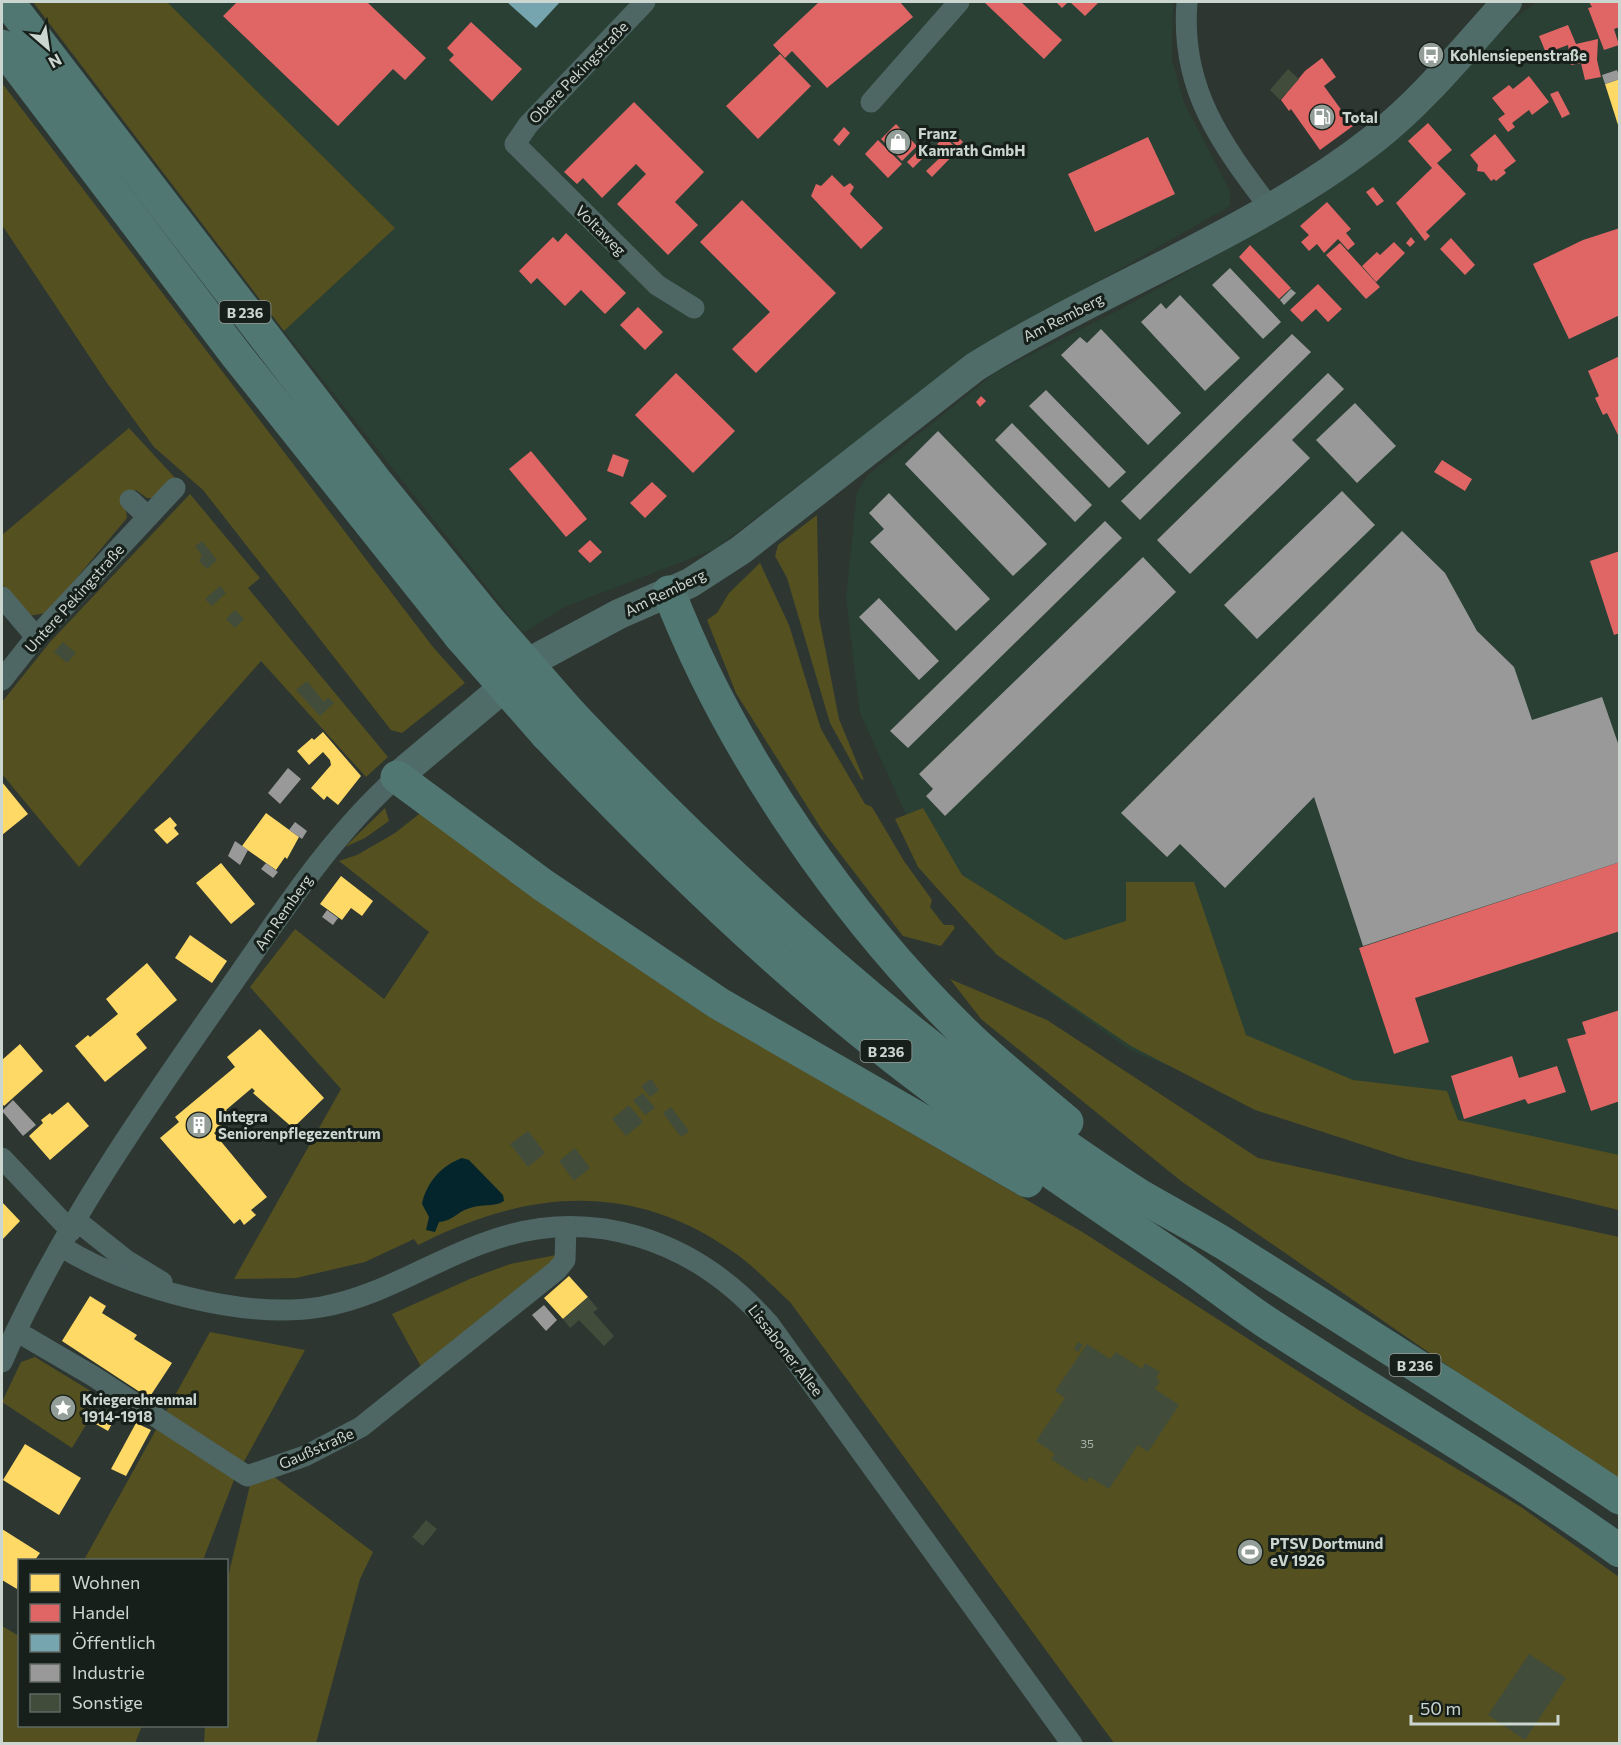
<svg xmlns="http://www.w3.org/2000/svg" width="1621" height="1745" font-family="Commissioner,sans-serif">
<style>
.built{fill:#2a4034}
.green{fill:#545020}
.water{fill:#04252c}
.homes{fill:#ffd966}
.shops{fill:#e06666}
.public{fill:#76a5af}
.industry{fill:#999}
.building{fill:#414c3b}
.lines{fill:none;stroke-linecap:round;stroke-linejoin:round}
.street{stroke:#4e6664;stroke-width:21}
.secondary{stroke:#506c69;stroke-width:30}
.highway{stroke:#517773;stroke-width:33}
.highway-bridge{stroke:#517773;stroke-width:33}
.labels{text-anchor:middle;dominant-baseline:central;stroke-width:6;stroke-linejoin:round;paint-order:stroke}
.number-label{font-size:12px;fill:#a9b4ab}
.shield{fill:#171f1a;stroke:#969f99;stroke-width:1.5}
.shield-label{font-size:14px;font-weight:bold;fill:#ccd6d0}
.poi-label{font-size:15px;font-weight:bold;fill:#ccd6d0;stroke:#171f1a;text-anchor:start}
.street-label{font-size:15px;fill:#ccd6d0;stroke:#171f1a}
</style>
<rect width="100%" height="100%" fill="#2d3631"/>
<g class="built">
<polygon points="167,2 1173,2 1172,60 1184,103 1230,191 1230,206 1017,328 852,445 715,549 565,607 523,633 284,331 395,228"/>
<polygon points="1537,2 1619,2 1619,1188 1231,1092 1130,1050 1009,964 921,848 860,713 846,598 857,492 868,475 996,372 1123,308 1319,197 1421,115 1511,21"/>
</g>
<g class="green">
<polygon points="33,2 167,2 395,228 284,331"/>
<polygon points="2,83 433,647 465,683 402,733 391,730 203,490 154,447 107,383 2,225"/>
<polygon points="129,428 177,480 156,498 147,498 136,490 125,499 127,518 47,613 28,616 2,584 2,535"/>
<polygon points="190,494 260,578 248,588 388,757 366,777 261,661 79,867 2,774 2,702 50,642"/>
<polygon points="817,515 819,617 839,719 864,780 861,779 830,723 787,578 775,556 778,545"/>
<polygon points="760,563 789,625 821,729 865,804 872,807 904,861 932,900 930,907 944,925 953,925 955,928 941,946 903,936 822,830 736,693 707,620 717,613 729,593"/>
<polygon points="385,808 389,821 365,838 345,847"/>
<polygon points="923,808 962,875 1065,940 1126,921 1126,882 1194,882 1246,1035 1353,1080 1447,1091 1458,1120 1619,1155 1619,1210 1406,1159 1255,1110 1131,1046 997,955 918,867 895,819"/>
<path d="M423,811L532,895L703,1013L1084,1233L1360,1411L1521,1507L1619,1577V1743H1114L790,1302C771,1285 753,1265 732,1251C629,1179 524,1191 418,1245L414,1239L365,1262L296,1278L234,1279L341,1089L250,987L295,929L384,999L429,932L339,861L357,855L395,833Z"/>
<polygon points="950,979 1047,1020 1258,1158 1619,1237 1619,1484 1181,1181 981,1019"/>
<polygon points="556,1255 554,1261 424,1372 392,1314 472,1278 510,1264"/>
<polygon points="210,1332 305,1350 234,1480 203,1560 84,1560"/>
<polygon points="35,1357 102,1398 72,1448 2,1402 21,1362"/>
<polygon points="273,1476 373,1552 360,1579 316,1743 204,1744 205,1726 226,1726 227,1581 251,1481"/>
<polygon points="2,1626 19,1636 20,1726 142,1726 135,1743 2,1743"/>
</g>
<path class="water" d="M462,1158L469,1160L503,1195L504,1201C497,1207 481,1204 470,1208C458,1211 453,1221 439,1222L435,1232L426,1230L429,1217L422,1204C426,1183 442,1165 462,1158Z"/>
<g class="homes">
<polygon points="1620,79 1620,127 1619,128 1605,84"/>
<polygon points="323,732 361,776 338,805 327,796 324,800 311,788 331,765 330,760 323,752 309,765 297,751 312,738 314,740"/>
<polygon points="2,782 28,814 2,835"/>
<polygon points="266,813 299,837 287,859 285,857 276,870 242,846"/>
<polygon points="170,817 177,825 174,828 179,834 167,844 154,830"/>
<polygon points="221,863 255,904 231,924 196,883"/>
<polygon points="341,876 373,901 362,916 351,908 342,920 320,904"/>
<polygon points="190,935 227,961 212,983 175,958"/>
<polygon points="147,963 177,1000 136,1034 147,1048 105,1082 75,1046 88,1035 90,1037 118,1014 106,999"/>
<polygon points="260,1029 324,1098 293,1128 253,1093 255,1091 252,1088 226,1110 232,1118 214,1133 267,1197 251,1210 256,1215 244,1225 240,1219 234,1224 160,1138 179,1122 175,1117 235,1067 227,1057"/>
<polygon points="20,1044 43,1071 4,1106 2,1103 2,1060"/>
<polygon points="68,1102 89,1126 50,1160 29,1136 43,1123 41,1120 50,1113 52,1115"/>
<polygon points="2,1202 20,1221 2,1240"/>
<polygon points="569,1276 588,1297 563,1319 544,1298"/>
<polygon points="90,1296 106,1306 102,1313 137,1335 134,1339 172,1363 149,1398 62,1341"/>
<polygon points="102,1408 116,1416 108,1431 94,1423"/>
<polygon points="136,1423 151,1430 126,1476 111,1469"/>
<polygon points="25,1444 81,1478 59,1515 3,1480"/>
<polygon points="2,1529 40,1553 35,1560 20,1560 17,1589 2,1580"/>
</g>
<g class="shops">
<polygon points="237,2 367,2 426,58 405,80 393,69 338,126 223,16"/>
<polygon points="819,2 900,2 913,17 827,88 792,51 785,58 773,45"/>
<polygon points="984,2 1021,2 1062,40 1044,59"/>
<polygon points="1056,2 1068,2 1062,8"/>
<polygon points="1070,2 1099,2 1085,16"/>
<polygon points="1589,2 1620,2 1620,27 1614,29 1619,45 1604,50 1588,8 1592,7"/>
<polygon points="471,22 522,69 492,101 449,60 454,55 447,48"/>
<polygon points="1568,25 1576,44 1598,39 1597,60 1601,77 1585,80 1581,63 1571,65 1568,45 1546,53 1539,36"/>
<polygon points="780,54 811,86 758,139 726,106"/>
<polygon points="1322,58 1336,77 1324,86 1353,126 1320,150 1291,109 1289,111 1281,100 1305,71"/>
<polygon points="1529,76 1549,102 1532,115 1529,110 1512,123 1515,127 1508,132 1498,119 1505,114 1492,98 1509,85 1513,89"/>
<polygon points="1558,91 1570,114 1562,118 1550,94"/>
<polygon points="634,102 704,172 675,202 698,225 668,255 617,204 646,174 636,164 602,198 583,178 577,184 564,172"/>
<polygon points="1428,123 1452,150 1437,163 1466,194 1426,232 1430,236 1425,241 1396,203 1432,168 1408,141"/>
<polygon points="896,124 917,146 902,161 881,139"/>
<polygon points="844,127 850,133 839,146 833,140"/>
<polygon points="950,129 963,142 958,147 945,135"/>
<polygon points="1495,134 1516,161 1504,170 1506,173 1496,181 1494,179 1491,181 1484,172 1477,171 1478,165 1470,155"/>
<polygon points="945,137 958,150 932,177 926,171 946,152 937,144"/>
<polygon points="1148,137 1175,194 1095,232 1068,174"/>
<polygon points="878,140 902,164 888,178 865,154"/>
<polygon points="918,151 924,157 913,168 907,162"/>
<polygon points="832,175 844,187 850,183 854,187 850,194 883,228 861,249 811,196 816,184 821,186"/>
<polygon points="1373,187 1384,201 1377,206 1366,192"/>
<polygon points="742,200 836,293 756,373 732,349 770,312 700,242"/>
<polygon points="1327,202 1351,229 1346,233 1355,244 1348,250 1338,239 1324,253 1317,244 1309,251 1301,242 1309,235 1300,226"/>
<polygon points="1620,228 1620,315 1569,339 1533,264 1583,240"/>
<polygon points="566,233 626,293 605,314 581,290 565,306 537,278 531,284 519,271 553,237 558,242"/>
<polygon points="1411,237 1415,242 1410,247 1406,243"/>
<polygon points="1451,238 1475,265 1465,275 1440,249"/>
<polygon points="1394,242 1405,253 1376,282 1362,266 1377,252 1380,255"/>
<polygon points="1340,243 1380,287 1366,299 1326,255"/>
<polygon points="1250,245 1291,288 1279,299 1239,257"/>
<polygon points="1318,284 1342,309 1328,322 1316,309 1302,322 1290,310"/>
<polygon points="638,307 663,332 645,350 620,325"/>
<polygon points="1620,356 1620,439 1607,413 1603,415 1595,398 1599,396 1588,371"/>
<polygon points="676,373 735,431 693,473 635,415"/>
<polygon points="981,396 986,401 980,407 976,402"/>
<polygon points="531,451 587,519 566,537 509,469"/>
<polygon points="613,454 629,460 623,477 607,471"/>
<polygon points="1442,460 1472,479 1465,491 1434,472"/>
<polygon points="652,482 667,496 645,518 630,503"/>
<polygon points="590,540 602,552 590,563 578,551"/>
<polygon points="1620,551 1620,633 1614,635 1590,561"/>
<polygon points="1620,862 1620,931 1415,998 1429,1042 1394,1054 1359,948"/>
<polygon points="1620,1010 1620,1101 1591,1111 1567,1039 1586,1034 1582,1022"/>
<polygon points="1512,1056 1519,1078 1557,1066 1566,1092 1528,1104 1525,1099 1464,1119 1451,1076"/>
</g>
<polygon class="public" points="507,2 560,2 536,28"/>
<g class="industry">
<polygon points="1617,70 1620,79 1605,84 1602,75"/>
<polygon points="1230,268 1281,322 1263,339 1212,285"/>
<polygon points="1291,289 1296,293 1284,305 1280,300"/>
<polygon points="1180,295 1240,358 1205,391 1141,322 1161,303 1166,309"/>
<polygon points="1101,329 1181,413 1148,445 1061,355 1080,337 1087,343"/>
<polygon points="1292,334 1311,352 1140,520 1121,501"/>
<polygon points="1328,373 1344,389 1292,440 1310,458 1190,574 1157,540"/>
<polygon points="1046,390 1126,472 1109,488 1029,406"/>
<polygon points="1355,403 1396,446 1357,483 1316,440"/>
<polygon points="1012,423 1092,505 1075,522 995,440"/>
<polygon points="938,431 1047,544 1013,576 905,464"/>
<polygon points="1342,491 1375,525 1257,639 1224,605"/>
<polygon points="889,493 990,599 956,631 870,542 884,529 869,513"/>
<polygon points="1105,521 1122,538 908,748 890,731"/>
<polygon points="1402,531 1445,573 1477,631 1514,667 1532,720 1602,697 1620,749 1620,862 1363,946 1314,797 1225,888 1180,844 1167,857 1121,813"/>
<polygon points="1143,557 1176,592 945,816 926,796 933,789 919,774"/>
<polygon points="879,598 939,661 919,680 859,617"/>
<polygon points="288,768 301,779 280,804 268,793"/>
<polygon points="295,822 307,831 302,839 289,830"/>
<polygon points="235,841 248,850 240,865 228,856"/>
<polygon points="266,863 278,872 273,878 261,869"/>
<polygon points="327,910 338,918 333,925 322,917"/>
<polygon points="13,1100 36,1125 23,1136 2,1111"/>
<polygon points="544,1305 557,1320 546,1331 532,1315"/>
</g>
<g class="building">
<polygon points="1288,69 1299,79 1280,100 1270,90"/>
<polygon points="202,541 217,560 207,569 199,561 202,555 195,546"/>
<polygon points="220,586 226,593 212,606 205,599"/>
<polygon points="235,610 244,619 235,628 226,619"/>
<polygon points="63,642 76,653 67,663 54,652"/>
<polygon points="307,681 324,702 328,697 334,703 320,716 296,690"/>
<polygon points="651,1079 659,1090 650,1097 641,1086"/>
<polygon points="643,1093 655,1108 645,1115 633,1100"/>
<polygon points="629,1105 643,1122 626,1136 612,1119"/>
<polygon points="671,1107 689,1131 681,1137 663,1113"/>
<polygon points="528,1131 545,1153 528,1167 510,1144"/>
<polygon points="575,1148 590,1168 574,1181 559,1161"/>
<polygon points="588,1297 598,1309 593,1312 614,1336 604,1346 579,1320 570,1328 563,1319"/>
<polygon points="1078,1342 1083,1345 1078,1352 1074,1349"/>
<polygon points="1087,1344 1110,1359 1116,1352 1142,1369 1145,1363 1160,1372 1156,1378 1160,1381 1155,1389 1179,1405 1148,1452 1138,1445 1109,1489 1090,1477 1086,1482 1051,1459 1055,1454 1036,1441 1065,1398 1055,1391"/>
<polygon points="426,1520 437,1529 423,1546 412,1537"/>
<polygon points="1529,1654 1566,1678 1525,1740 1488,1715"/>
</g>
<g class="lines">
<g class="street">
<polyline points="645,2 528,125 515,144 657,285 694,308"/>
<path d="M1187,2C1180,88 1220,142 1270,208"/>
<polyline points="871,102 959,2"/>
<polyline points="130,500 148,517"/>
<polyline points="2,597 36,637"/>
<polyline points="2,680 36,637 175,488"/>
<polyline points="2,1158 71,1231"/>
<polyline points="77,1221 126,1260 162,1282"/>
<path d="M62,1247C128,1288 244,1320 321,1307C379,1297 427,1264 481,1244C589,1202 695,1239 769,1324L1072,1744"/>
<polyline points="16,1331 93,1376 247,1476 305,1456 361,1427 557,1270 565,1260 566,1227"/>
<path d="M2,1362C59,1231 146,1107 228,990C280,916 329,838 397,777"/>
</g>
<path class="secondary" d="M397,777L541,656L619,614L690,583L741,550L975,367C1104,287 1254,233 1374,139C1425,99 1464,49 1507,2"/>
<g class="highway">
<polyline points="8,2 378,484 487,618"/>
<polyline points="2,46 237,356 460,636"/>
<path d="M669,592C731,753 849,923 974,1042C1004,1070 1036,1096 1067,1122"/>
<path d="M571,714C714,865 866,1005 1035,1125C1069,1148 1104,1173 1139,1195C1168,1212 1197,1227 1225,1244C1357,1328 1490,1411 1620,1498"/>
<path d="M547,735C641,834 737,929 842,1016C949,1105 1063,1181 1178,1259C1208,1279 1236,1302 1266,1322C1384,1399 1505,1469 1620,1551"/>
<polyline points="397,777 543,885 718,1003 1027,1181"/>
</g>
<g class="highway-bridge">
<polyline points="487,618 571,714"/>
<polyline points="460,636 547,735"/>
</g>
</g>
<defs>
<g id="bus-disc" transform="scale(1.35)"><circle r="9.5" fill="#949e98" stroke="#171f1a"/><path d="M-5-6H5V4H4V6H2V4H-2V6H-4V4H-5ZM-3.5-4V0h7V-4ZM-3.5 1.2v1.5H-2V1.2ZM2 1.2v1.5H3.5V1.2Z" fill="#fff"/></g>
<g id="fuel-disc" transform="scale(1.35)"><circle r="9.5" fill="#949e98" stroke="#171f1a"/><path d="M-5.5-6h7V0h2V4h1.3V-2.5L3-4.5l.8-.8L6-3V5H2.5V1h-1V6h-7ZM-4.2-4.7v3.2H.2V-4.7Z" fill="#fff"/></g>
<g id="shop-disc" transform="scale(1.35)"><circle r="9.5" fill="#949e98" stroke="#171f1a"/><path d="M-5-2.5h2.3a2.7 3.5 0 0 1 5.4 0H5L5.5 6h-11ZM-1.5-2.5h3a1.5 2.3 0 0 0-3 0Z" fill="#fff"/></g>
<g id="building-disc" transform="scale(1.35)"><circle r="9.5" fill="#949e98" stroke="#171f1a"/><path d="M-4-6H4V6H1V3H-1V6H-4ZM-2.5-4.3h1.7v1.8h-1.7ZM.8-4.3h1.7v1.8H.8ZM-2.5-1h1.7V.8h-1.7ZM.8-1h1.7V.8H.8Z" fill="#fff"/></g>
<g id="sight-disc" transform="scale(1.35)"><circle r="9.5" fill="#949e98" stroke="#171f1a"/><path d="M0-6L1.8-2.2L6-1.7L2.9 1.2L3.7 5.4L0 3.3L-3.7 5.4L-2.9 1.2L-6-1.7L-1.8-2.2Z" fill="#fff"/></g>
<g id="stadium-disc" transform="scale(1.35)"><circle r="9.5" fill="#949e98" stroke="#171f1a"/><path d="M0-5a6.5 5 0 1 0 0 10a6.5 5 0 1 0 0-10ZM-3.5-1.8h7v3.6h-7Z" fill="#fff"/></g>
</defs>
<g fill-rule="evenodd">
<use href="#bus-disc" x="1431" y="55"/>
<use href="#fuel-disc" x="1322" y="117"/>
<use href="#shop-disc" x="898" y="142"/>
<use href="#building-disc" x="199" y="1125"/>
<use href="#sight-disc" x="63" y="1408"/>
<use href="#stadium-disc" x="1250" y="1552"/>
</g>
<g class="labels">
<g class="number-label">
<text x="1087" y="1443">35</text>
</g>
<g class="shield">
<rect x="219.5" y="301" width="51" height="22" rx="4.5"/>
<rect x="860.5" y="1040" width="51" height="22" rx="4.5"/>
<rect x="1389.5" y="1354" width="51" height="22" rx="4.5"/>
</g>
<g class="shield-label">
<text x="245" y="312">B 236</text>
<text x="886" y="1051">B 236</text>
<text x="1415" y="1365">B 236</text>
</g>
<g class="poi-label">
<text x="1450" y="55">Kohlensiepenstraße</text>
<text x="1342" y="117">Total</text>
<text x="918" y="133">Franz<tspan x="918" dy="17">Kamrath GmbH</tspan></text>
<text x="218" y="1116">Integra<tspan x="218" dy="17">Seniorenpflegezentrum</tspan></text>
<text x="82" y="1399">Kriegerehrenmal<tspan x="82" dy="17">1914-1918</tspan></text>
<text x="1270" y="1543">PTSV Dortmund<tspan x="1270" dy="17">eV 1926</tspan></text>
</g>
<g class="street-label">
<text transform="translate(578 72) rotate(-46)">Obere Pekingstraße</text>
<text transform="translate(601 230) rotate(45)">Voltaweg</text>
<text transform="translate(1063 317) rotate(-27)">Am Remberg</text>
<text transform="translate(665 592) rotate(-26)">Am Remberg</text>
<text transform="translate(74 598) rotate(-48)">Untere Pekingstraße</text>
<text transform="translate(283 912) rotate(-55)">Am Remberg</text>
<text transform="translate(786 1350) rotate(52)">Lissaboner Allee</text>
<text transform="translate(316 1448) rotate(-24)">Gaußstraße</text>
</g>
</g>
<rect width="1621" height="1745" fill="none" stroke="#ccd6d0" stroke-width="6"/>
<rect x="18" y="1559" width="210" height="168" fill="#171f1a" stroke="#5f6863" stroke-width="1.5"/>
<rect x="30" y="1574" width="30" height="18" fill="#ffd966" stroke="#5f6863" stroke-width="1.5"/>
<text x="72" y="1589" font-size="18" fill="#ccd6d0">Wohnen</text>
<rect x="30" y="1604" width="30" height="18" fill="#e06666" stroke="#5f6863" stroke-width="1.5"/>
<text x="72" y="1619" font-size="18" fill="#ccd6d0">Handel</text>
<rect x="30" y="1634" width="30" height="18" fill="#76a5af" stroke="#5f6863" stroke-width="1.5"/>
<text x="72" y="1649" font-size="18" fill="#ccd6d0">Öffentlich</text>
<rect x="30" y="1664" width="30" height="18" fill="#999999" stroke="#5f6863" stroke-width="1.5"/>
<text x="72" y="1679" font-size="18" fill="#ccd6d0">Industrie</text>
<rect x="30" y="1694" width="30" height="18" fill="#414c3b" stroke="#5f6863" stroke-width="1.5"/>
<text x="72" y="1709" font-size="18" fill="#ccd6d0">Sonstige</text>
<g transform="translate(48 48) rotate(151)" stroke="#171f1a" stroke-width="4.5" paint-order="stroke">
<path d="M0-4.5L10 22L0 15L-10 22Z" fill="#ccd6d0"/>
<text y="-9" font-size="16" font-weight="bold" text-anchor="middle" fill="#ccd6d0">N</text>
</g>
<path d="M1411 1715v9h147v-9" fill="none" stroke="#ccd6d0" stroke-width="3"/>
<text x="1420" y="1715" font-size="18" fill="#ccd6d0" stroke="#171f1a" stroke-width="4.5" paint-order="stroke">50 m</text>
</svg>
